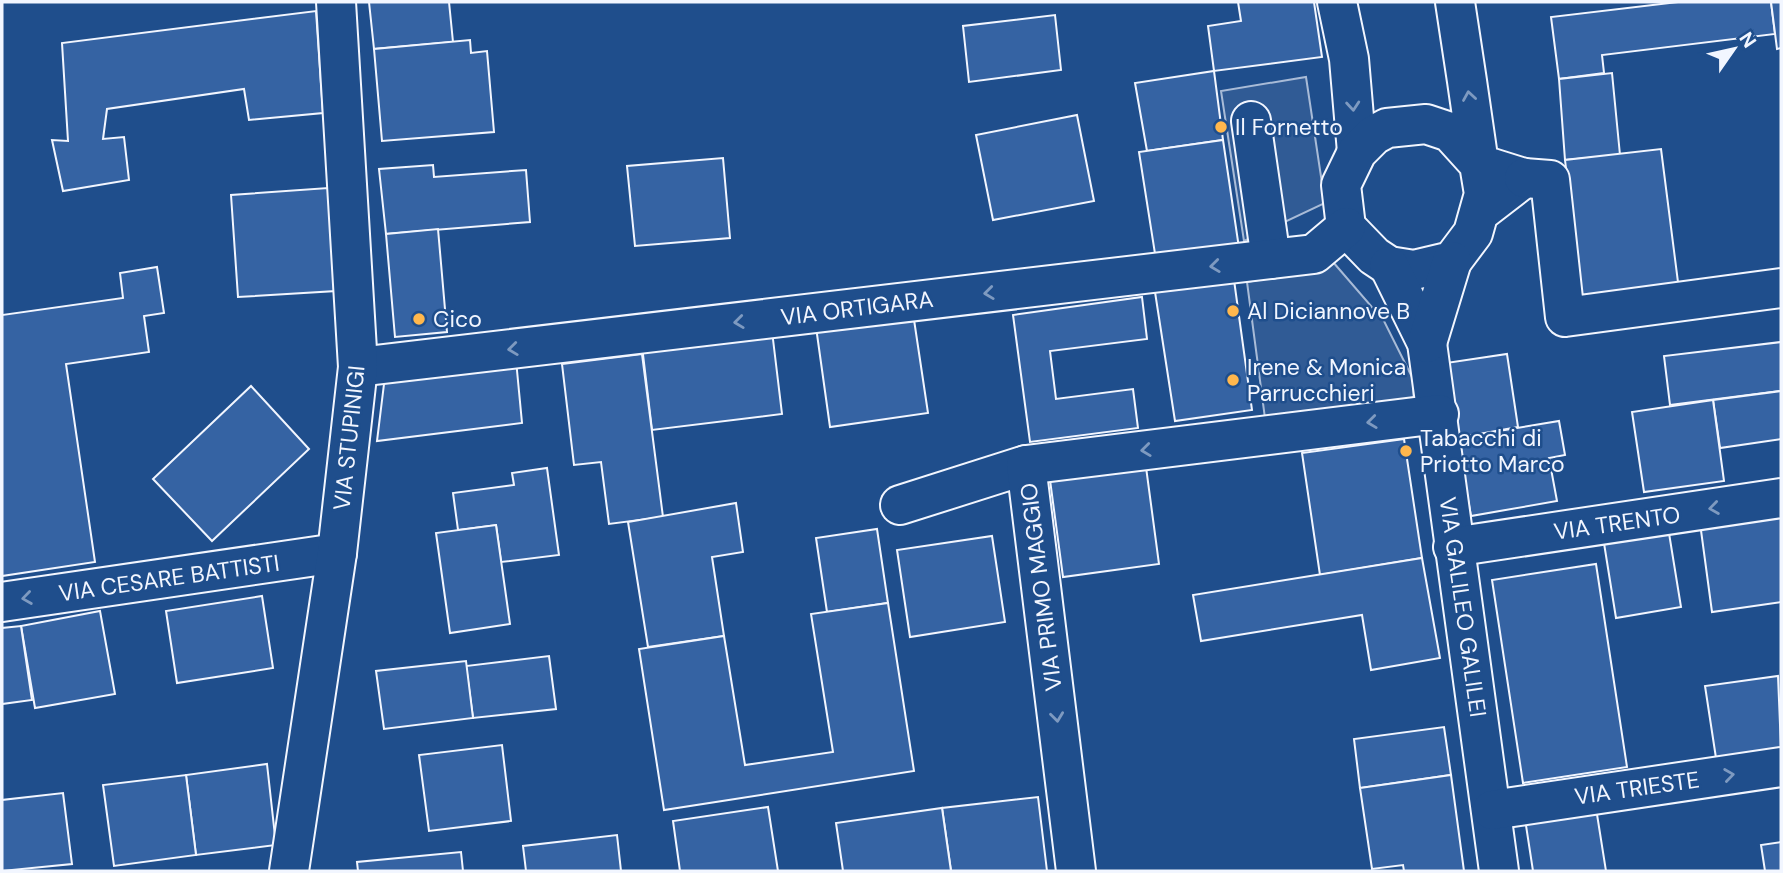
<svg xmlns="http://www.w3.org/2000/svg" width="1783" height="873" font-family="'DM Sans',sans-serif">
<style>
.parking{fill:#305b95;stroke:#a8bbd7;stroke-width:2}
.building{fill:#3563a3;stroke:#f2f6ff;stroke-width:2}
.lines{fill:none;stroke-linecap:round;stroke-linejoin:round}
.minor-casing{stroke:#f2f6ff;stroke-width:42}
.minor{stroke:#1f4e8c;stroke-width:38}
.oneway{stroke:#7e9ac0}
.poi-dot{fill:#ffb74d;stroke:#1f4e8c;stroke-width:2.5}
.labels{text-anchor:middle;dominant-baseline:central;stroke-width:5;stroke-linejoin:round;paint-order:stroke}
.poi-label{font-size:23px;fill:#f2f6ff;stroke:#1f4e8c;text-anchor:start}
.street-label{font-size:23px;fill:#f2f6ff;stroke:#1f4e8c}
</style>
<rect width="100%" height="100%" fill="#1f4e8c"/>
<g class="parking">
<polygon points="1306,77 1325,203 1244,241 1221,91"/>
<polygon points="1333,262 1384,321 1413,379 1414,408 1266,426 1247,282 1319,270"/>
</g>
<g class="building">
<polygon points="369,2 449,2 453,42 374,49"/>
<polygon points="1238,2 1314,2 1322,57 1214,71 1208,26 1241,21"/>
<polygon points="1678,2 1771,2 1775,34 1602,55 1604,73 1559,79 1551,17"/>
<polygon points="1771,2 1781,2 1781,48 1777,49"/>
<polygon points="316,11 323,113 249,120 244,89 107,109 103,139 124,137 129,180 63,191 52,140 68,141 62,43"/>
<polygon points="1055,15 1061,70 969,82 963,26"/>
<polygon points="470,40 471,53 487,51 494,132 382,141 374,49"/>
<polygon points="1214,71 1223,140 1147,151 1135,83"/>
<polygon points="1612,73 1620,155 1565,160 1559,79"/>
<polygon points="1077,115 1094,201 993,220 976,135"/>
<polygon points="1223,140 1239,248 1156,260 1139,152"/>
<polygon points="1661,149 1679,290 1582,302 1565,160"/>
<polygon points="723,158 730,238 635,246 627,166"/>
<polygon points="433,165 434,177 526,170 530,222 386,234 379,169"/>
<polygon points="328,188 336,291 238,297 231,195"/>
<polygon points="438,229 447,332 395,337 386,234"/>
<polygon points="157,267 164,313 144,316 149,352 66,364 95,562 2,576 2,315 123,298 120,273"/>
<polygon points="1234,280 1252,410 1175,421 1155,292"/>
<polygon points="1142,297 1147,339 1050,351 1056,399 1133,389 1138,428 1030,442 1013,315"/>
<polygon points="913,313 928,413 830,427 816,327"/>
<polygon points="772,331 782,414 652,430 642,346"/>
<polygon points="1781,342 1781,391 1670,405 1664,356"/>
<polygon points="642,354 663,517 609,524 601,462 574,465 562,364"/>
<polygon points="1507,354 1518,427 1457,438 1446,363"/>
<polygon points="516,360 522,423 377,441 385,376"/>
<polygon points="251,386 309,449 212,541 153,479"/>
<polygon points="1781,391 1781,439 1720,448 1713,400"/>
<polygon points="1713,400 1724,481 1644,492 1632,412"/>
<polygon points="1559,421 1565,455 1549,458 1557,501 1471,516 1457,438"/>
<polygon points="1404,439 1422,558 1320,575 1302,453"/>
<polygon points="1146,467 1159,564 1063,577 1050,480"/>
<polygon points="547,468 559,555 501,562 496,525 458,530 453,493 514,485 512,473"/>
<polygon points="736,503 743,552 712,557 724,636 648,647 628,522"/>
<polygon points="1781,513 1781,602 1712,612 1700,523"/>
<polygon points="496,525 510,624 450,633 436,533"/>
<polygon points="1668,527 1681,607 1616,618 1603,537"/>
<polygon points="877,529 888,603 827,612 816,538"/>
<polygon points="992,536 1005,622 910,637 897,550"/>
<polygon points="1422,558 1440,658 1371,670 1362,615 1201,641 1193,595"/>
<polygon points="1596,564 1627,767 1523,783 1492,580"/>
<polygon points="262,596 273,668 177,683 166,611"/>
<polygon points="888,603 914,771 664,810 639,649 724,636 745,765 833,752 811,614"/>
<polygon points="100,611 115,694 35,708 21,626"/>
<polygon points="21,626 32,700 2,704 2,628"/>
<polygon points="549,656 556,709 473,718 466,666"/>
<polygon points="466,661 473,718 384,729 376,671"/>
<polygon points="1778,676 1781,749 1716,758 1705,686"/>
<polygon points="1444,727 1451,775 1360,788 1354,739"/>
<polygon points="502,745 511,821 429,831 419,755"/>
<polygon points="267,764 276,845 196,855 186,775"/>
<polygon points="186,775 196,855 114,866 103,785"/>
<polygon points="1451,775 1464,871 1404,871 1403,865 1372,869 1360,788"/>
<polygon points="63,793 72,864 2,871 2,800"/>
<polygon points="1038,797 1047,871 951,871 942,808"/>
<polygon points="768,807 778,871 680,871 673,821"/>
<polygon points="942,808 951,871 843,871 836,823"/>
<polygon points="1596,808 1606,871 1533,871 1525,819"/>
<polygon points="617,835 621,871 526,871 523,846"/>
<polygon points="1781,842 1781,871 1765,871 1761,845"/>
<polygon points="461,852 463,871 358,871 357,862"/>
</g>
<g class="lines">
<g class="minor-casing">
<g id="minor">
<polyline points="1337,2 1349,59 1357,152"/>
<polyline points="1455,2 1467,81 1479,164 1484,194 1473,233 1452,261 1414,270 1389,266 1374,256 1346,227 1341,185 1357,152 1374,135 1387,128 1426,124 1450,132 1479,164 1524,178 1480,212"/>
<polyline points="1251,121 1271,259"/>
<polyline points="1524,178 1550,180 1565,317 1781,288"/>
<polyline points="1389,266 1427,343 1499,871"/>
<polyline points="1427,343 1452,261"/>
<polyline points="358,367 1314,254 1346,227"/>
<polyline points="900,505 1026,465"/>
<polyline points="1453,547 1781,498"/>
<polyline points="2,602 337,553"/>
<polyline points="1492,810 1781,767"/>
<polyline points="289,871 337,553 358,367 336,2"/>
<polyline points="1076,871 1026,465 1439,414"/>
</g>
</g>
<use href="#minor" class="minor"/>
</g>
<defs><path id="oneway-chevron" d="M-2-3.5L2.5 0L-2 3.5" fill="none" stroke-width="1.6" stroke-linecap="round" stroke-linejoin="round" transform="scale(1.75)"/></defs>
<g class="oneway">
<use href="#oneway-chevron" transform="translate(1469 96) rotate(-99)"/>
<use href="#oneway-chevron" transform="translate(1353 106) rotate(85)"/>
<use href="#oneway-chevron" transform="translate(1215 266) rotate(173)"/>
<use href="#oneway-chevron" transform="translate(989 293) rotate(173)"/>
<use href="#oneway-chevron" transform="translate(739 322) rotate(173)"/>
<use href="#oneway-chevron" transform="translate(513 349) rotate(173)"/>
<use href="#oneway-chevron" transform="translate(1372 422) rotate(173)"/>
<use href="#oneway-chevron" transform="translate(1146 450) rotate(173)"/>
<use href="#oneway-chevron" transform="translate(1714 508) rotate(172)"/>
<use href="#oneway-chevron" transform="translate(27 598) rotate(172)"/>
<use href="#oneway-chevron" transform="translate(1057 717) rotate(83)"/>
<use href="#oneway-chevron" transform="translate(1729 775) rotate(-8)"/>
</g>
<g class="poi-dot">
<circle cx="1221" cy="127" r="7"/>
<circle cx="1233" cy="311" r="7"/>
<circle cx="419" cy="319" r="7"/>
<circle cx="1233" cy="380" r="7"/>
<circle cx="1406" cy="451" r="7"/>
</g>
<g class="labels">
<g class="poi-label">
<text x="1235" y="127">Il Fornetto</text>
<text x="1247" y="311">Al Diciannove B</text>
<text x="433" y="319">Cico</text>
<text x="1247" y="367">Irene &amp; Monica<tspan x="1247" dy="26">Parrucchieri</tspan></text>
<text x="1420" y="438">Tabacchi di<tspan x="1420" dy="26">Priotto Marco</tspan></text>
</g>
<g class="street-label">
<text transform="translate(857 308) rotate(-7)">VIA ORTIGARA</text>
<text transform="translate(349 438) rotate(-84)">VIA STUPINIGI</text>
<text transform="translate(1617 523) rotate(-8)">VIA TRENTO</text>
<text transform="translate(169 578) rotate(-8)">VIA CESARE BATTISTI</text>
<text transform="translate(1041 587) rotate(-97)">VIA PRIMO MAGGIO</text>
<text transform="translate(1463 607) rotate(82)">VIA GALILEO GALILEI</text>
<text transform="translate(1637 788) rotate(-8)">VIA TRIESTE</text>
</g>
</g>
<rect width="1783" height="873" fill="none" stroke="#f2f6ff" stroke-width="7"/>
<g transform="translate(1734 49) rotate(56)" stroke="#1f4e8c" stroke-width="5" paint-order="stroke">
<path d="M0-5L12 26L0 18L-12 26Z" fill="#f2f6ff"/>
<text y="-10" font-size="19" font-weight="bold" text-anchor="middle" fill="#f2f6ff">N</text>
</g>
</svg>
